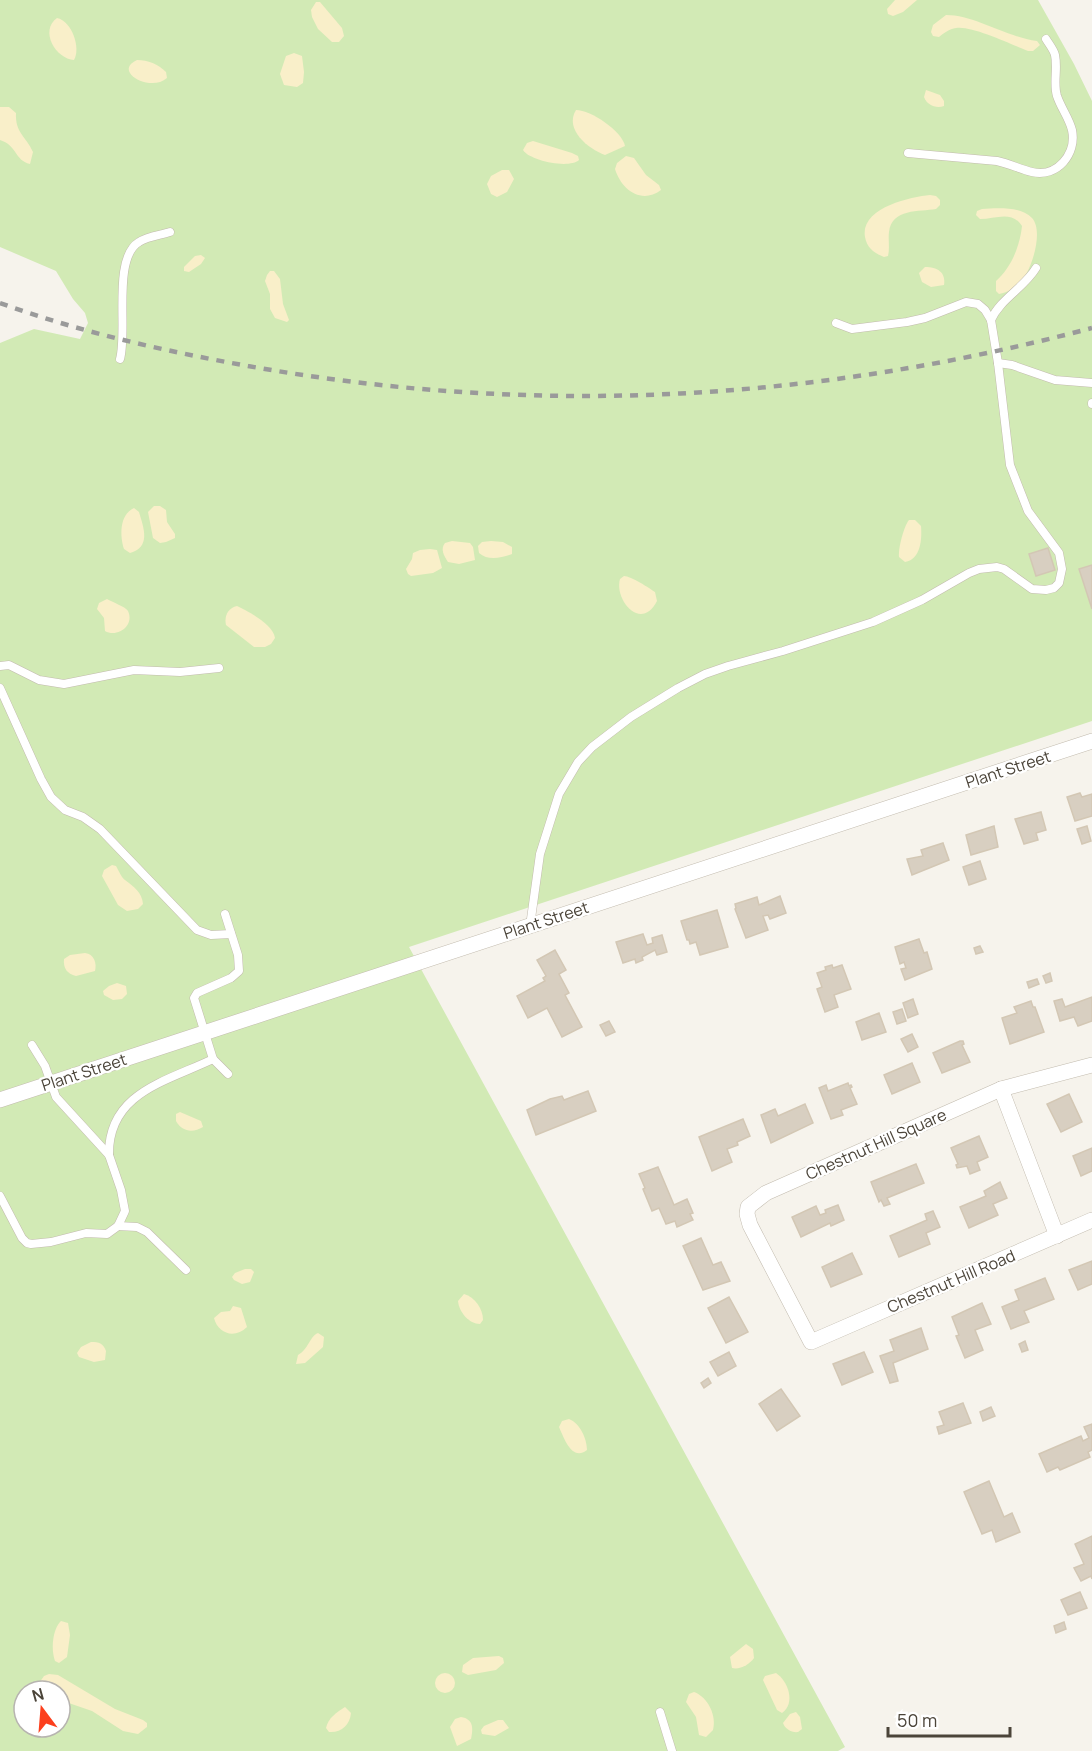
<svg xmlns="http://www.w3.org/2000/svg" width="1092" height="1751" font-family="Manrope,sans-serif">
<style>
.green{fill:#d2eab5;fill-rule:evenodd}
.sand{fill:#f9efc9}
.building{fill:#d8cfc1;stroke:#d3c7b4;stroke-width:1.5}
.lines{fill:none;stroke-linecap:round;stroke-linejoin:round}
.lane-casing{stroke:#c2bbae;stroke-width:9}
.street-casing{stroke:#c2bbae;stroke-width:16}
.lane{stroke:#fff;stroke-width:8}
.street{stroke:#fff;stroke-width:15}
.rail{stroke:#9a9a9a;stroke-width:4.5;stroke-dasharray:8 8;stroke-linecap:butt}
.labels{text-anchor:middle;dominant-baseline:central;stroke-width:4.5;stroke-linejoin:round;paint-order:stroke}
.street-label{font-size:16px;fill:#4b4439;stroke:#fff}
</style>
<rect width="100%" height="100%" fill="#f6f3ec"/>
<path class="green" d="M0,0H1038L1074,64L1092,101V721L409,947L845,1747L838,1751H0V343L34,329L80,339L88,323L85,313L73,299L56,271L0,247ZM24,1691H60V1727H24Z"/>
<g class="sand">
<polygon points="895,0 917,0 903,12 893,16 888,14 887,9"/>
<polygon points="316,2 320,2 342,28 344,36 339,42 332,42 318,29 312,17 311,10"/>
<path d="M946,15C975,15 1006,37 1037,41L1040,45L1033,51H1028C1013,45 971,25 956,28C949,29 944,33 939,37L933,36L931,32L933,25Z"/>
<path d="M57,18C72,21 81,48 74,60C56,59 39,31 57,18Z"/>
<polygon points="294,53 302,56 304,72 303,83 297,87 284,85 280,74 286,56"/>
<path d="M137,60C148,60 158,64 166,72L167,78C150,93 112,71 137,60Z"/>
<path d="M926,90L940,95L944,101V106C936,109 927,105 924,97Z"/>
<path d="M0,107H9L16,113C15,133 26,136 33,152L30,164C14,160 18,146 0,140Z"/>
<path d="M576,110C591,110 622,131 625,146L605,155C588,149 564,129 576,110Z"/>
<path d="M533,141L572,153L578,156L579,160C569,169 530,161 523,150L527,143Z"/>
<path d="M626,156L634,158L646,175L659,185L661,190C641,205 621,189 615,169L617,163Z"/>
<polygon points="502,170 509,170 514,179 507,192 497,197 491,194 487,184 491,176"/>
<path d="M930,195L936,196L940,200V205L936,209C919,212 892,208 889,232C888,240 890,248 888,256L884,257C874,253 867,248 865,237C860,208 910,197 930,195Z"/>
<path d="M982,209C997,208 1020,206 1032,218C1045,232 1030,277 1016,287C1012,290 1004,293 999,294L996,291V281C1011,268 1020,246 1022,226C1012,210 995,219 980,219L976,215L977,211Z"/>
<polygon points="201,255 205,258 201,264 189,272 184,271 184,267 195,256"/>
<path d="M925,267C937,267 946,272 944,285L931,287L922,282L919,273Z"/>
<polygon points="270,271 274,271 280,279 283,304 289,320 287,322 275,318 270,309 270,294 265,281 267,275"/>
<polygon points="154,506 160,506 166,510 167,522 175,534 175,538 166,542 160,543 153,538 148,512"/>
<path d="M134,508L139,512C144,529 151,547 130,553L124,549C120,536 119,515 134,508Z"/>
<path d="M909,520H915L921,526C922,539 921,559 905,562L899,557C898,548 904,526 909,520Z"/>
<path d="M452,541L470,543L473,547L475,560L459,564L448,562C444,556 440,549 445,543Z"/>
<path d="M491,541L503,542L512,547V554C501,558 488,561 479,553L478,546L482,542Z"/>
<polygon points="430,549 437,550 442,568 433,573 411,576 408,574 406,569 412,559 413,553 420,550"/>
<path d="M624,576C631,576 649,588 655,592L657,601C641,632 614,600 620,579Z"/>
<path d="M107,599C112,602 126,607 128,611C135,626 117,638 105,631L104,618L97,609L99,603Z"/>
<path d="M237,606C249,612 273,624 275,638L271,644L265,647H254L226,625C224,616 228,608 237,606Z"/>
<path d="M112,865L116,866C119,871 121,877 125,880C134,887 142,892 143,904L138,909L127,911L118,905L102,876L104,870Z"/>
<path d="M85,953C94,954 97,963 95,971L76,976C67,974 63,968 64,959L70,955Z"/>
<polygon points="117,983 126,986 127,994 122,999 113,1000 104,995 103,991 109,986"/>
<path d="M180,1112L201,1121L203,1127C193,1133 182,1132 176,1121V1114Z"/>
<polygon points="245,1269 251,1269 254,1272 250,1282 242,1284 234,1280 232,1277 235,1273"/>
<path d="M464,1294C475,1297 483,1309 483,1320L480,1324C469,1324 459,1312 458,1301Z"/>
<path d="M233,1306L241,1308L247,1327C235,1339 218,1334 214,1318L221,1312L230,1311Z"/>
<path d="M318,1333L324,1337L323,1347L305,1363L296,1364L298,1355C309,1349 309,1337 318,1333Z"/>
<path d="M91,1342C99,1342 103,1343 106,1351L105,1360L94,1362L79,1357L77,1353L81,1347Z"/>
<path d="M569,1419C580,1423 587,1439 587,1450C572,1462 564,1438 559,1427L562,1421Z"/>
<path d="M61,1621L68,1623L70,1635L67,1657L59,1663L55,1661C51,1650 52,1630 61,1621Z"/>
<path d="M746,1644L753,1649L754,1658C750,1664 740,1670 732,1668L730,1657Z"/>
<polygon points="499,1656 503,1658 504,1663 496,1670 468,1675 462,1672 463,1665 473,1658"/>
<path d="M776,1673C788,1681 796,1703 782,1713L777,1710L763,1680L765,1676Z"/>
<circle cx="445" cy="1683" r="10"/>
<polygon points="49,1674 58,1675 115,1709 143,1720 147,1723 147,1727 138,1734 123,1731 92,1711 60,1700 60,1691 47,1691 37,1686 44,1676"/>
<path d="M694,1692C708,1697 717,1716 713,1730L706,1737L699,1735L696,1717L686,1702L689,1694Z"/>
<path d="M345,1707L351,1713C350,1725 341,1733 329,1732L326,1728C328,1718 337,1712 345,1707Z"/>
<path d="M796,1712L800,1717L802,1729L798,1732C792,1733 785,1729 783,1723L790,1714Z"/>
<path d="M461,1717C474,1719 473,1729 471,1739L457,1746L450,1727L455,1719Z"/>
<polygon points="498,1720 503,1720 509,1728 495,1736 482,1734 481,1730 484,1726"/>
</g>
<g class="building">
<polygon points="1048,548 1055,570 1036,576 1029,554"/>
<polygon points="1092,565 1092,609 1079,569"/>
<polygon points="1080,793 1082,797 1092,794 1092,816 1075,821 1067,797"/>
<polygon points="1041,812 1046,830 1036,833 1038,840 1024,844 1015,819"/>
<polygon points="994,826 998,847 971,855 966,835"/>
<polygon points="1087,826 1091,841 1082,844 1077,829"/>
<polygon points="943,843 949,860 912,875 907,859 923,856 921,850"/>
<polygon points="980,861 986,879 969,885 963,867"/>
<polygon points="780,896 786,913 770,919 768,915 763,916 768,930 746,938 735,909 736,908 735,904 757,897 759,905"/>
<polygon points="717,910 728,947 700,955 696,942 690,944 689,940 687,940 681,921"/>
<polygon points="643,934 647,945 653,943 652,938 662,935 667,952 657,955 655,950 642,957 643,960 636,963 635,959 623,963 616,942"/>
<polygon points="919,939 924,953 927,952 932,969 905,980 901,969 906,968 904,962 900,964 895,947"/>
<polygon points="980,946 983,952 976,954 974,948"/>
<polygon points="555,950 566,970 559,974 569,993 565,995 582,1027 562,1037 547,1008 528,1018 517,996 545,981 543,978 546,976 537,960"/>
<polygon points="832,965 833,968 842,965 851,989 834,995 838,1007 825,1012 817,989 822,987 817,973 826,970 825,967"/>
<polygon points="1050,973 1052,981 1046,983 1043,976"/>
<polygon points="1037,979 1039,984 1029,988 1027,982"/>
<polygon points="1092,997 1092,1021 1078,1026 1074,1017 1060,1021 1054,1001 1062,999 1065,1007"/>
<polygon points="913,999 918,1014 908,1018 903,1003"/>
<polygon points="1031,1001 1033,1007 1035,1007 1044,1032 1010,1044 1002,1018 1017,1013 1014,1007"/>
<polygon points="902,1009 906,1021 897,1024 893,1012"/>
<polygon points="879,1013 886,1032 862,1040 856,1022"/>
<polygon points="609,1021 615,1032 606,1036 600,1025"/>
<polygon points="912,1034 918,1047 908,1052 901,1039"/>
<polygon points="960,1041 963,1041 964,1044 962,1045 970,1062 942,1073 933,1053"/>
<polygon points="912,1063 920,1082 892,1094 884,1075"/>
<polygon points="848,1083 849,1086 851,1085 852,1087 850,1088 857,1104 841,1110 843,1115 831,1119 819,1088 826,1085 828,1091"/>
<polygon points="588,1091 596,1111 536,1135 527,1110 550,1099 562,1096 564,1100"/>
<polygon points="1069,1094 1082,1122 1061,1132 1047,1104"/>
<polygon points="805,1104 813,1123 771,1143 761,1115 775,1109 778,1116"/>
<polygon points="743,1119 750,1136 737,1142 738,1145 727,1149 732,1162 712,1171 699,1137"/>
<polygon points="979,1136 988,1157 977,1162 980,1170 970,1174 967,1166 957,1168 956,1165 958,1164 951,1148"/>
<polygon points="1092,1148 1092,1171 1081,1176 1073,1156"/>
<polygon points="916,1164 924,1183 887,1198 890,1204 884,1206 881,1200 879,1202 871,1182"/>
<polygon points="658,1167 674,1205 687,1199 693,1213 690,1214 693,1220 677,1227 675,1221 666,1224 659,1208 652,1211 643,1189 645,1188 639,1174"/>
<polygon points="1000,1182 1007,1198 993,1204 998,1215 969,1228 960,1207 986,1196 984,1191"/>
<polygon points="838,1205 844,1220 831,1226 830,1223 801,1237 792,1217 816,1206 820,1215 826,1213 825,1210"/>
<polygon points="933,1211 940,1227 926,1233 930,1244 899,1257 890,1236 927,1220 925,1214"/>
<polygon points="701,1238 713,1265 721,1262 730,1281 703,1290 683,1246"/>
<polygon points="852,1253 862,1274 831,1287 822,1267"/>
<polygon points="1092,1261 1092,1284 1078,1290 1069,1270"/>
<polygon points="1045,1278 1054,1299 1024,1311 1029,1322 1011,1329 1002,1307 1019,1300 1015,1290"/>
<polygon points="729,1297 748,1332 726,1343 708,1308"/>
<polygon points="982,1303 991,1324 975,1330 983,1350 965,1358 956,1336 959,1335 952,1317"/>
<polygon points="921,1328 928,1349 893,1363 898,1381 890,1383 880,1356 894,1351 890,1340"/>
<polygon points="1025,1341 1028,1350 1022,1352 1019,1344"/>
<polygon points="729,1352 736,1366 718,1376 710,1362"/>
<polygon points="864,1352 873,1372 842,1385 833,1364"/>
<polygon points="708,1378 711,1383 704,1388 701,1383"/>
<polygon points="781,1389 800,1416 777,1431 759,1404"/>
<polygon points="963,1403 971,1423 939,1434 937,1427 944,1425 939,1412"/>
<polygon points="991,1407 995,1416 983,1421 980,1412"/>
<polygon points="1092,1424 1092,1450 1088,1452 1090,1457 1060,1470 1058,1467 1047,1472 1039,1454 1081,1436 1083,1441 1089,1438 1084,1427"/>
<polygon points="989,1481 1004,1517 1012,1513 1020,1532 996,1542 992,1530 982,1534 964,1492"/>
<polygon points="1092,1536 1092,1579 1091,1576 1081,1581 1074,1568 1084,1564 1075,1544"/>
<polygon points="1080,1592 1087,1608 1068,1615 1061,1600"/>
<polygon points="1064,1622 1066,1629 1056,1633 1054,1626"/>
</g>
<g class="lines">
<g class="lane-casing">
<g id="lane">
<path d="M908,153L997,161C1010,164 1020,169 1032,172C1057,178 1077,154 1072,130C1069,118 1061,108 1057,96C1053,83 1058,69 1055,55C1054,50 1049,44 1046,39"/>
<path d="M991,320C1000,299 1024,288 1036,268"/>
<path d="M120,359C128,331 112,258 139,242C148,236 161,235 170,232"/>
<polyline points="998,363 1012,365 1055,380 1092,383"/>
<polyline points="1092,404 1092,403"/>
<polyline points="0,666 9,665 39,680 64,684 134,670 180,672 219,668"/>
<polyline points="0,688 41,779 51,797 65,810 83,817 100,829 197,930 211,935 231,934"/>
<polyline points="530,926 540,854 559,794 578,762 592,747 631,717 678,688 705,674 728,666 783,651 873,622 922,600 969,573 979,569 997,567 1004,569 1032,589 1046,590 1054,588 1059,583 1062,569 1059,553 1028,511 1010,465 998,363 991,320 985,310 978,304 966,302 925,318 907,322 852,329 836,323"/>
<polyline points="213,1059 228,1074"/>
<path d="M109,1155C108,1092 168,1081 213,1059L194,998L197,993L231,978L239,971L238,955L225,914"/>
<polyline points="0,1196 22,1238 27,1243 31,1244 51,1242 86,1233 107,1234 118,1226 125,1211 121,1190 109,1155 56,1097 45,1066 32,1045"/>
<polyline points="118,1226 137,1227 147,1232 186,1270"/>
<polyline points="660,1712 672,1751"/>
</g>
</g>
<g class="street-casing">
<g id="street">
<polyline points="1092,1065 1001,1089 766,1193 748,1207 747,1214 750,1225 811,1342 1092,1220"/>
<polyline points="1001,1089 1057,1236"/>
<polyline points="0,1100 1092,741"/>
</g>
</g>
<use href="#lane" class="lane"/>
<use href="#street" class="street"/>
<path class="rail" d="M0,303C80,332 164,351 248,366C533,417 813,402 1092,328"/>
</g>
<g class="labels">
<g class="street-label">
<text transform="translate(1008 769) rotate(-18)">Plant Street</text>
<text transform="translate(546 920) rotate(-18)">Plant Street</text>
<text transform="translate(84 1072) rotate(-18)">Plant Street</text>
<text transform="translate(876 1144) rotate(-24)">Chestnut Hill Square</text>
<text transform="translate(951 1281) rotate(-23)">Chestnut Hill Road</text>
</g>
</g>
<g transform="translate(42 1709) rotate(344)"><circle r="28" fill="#ffffff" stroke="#b7b4b0" stroke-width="1.5"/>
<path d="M0-4.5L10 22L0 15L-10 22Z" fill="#fc3f1d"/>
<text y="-9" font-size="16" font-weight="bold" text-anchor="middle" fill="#4b4439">N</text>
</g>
<path d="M888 1727v9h122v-9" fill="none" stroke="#4b4439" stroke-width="3"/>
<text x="897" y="1727" font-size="18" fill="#4b4439" stroke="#ffffff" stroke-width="4.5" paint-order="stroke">50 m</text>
</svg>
